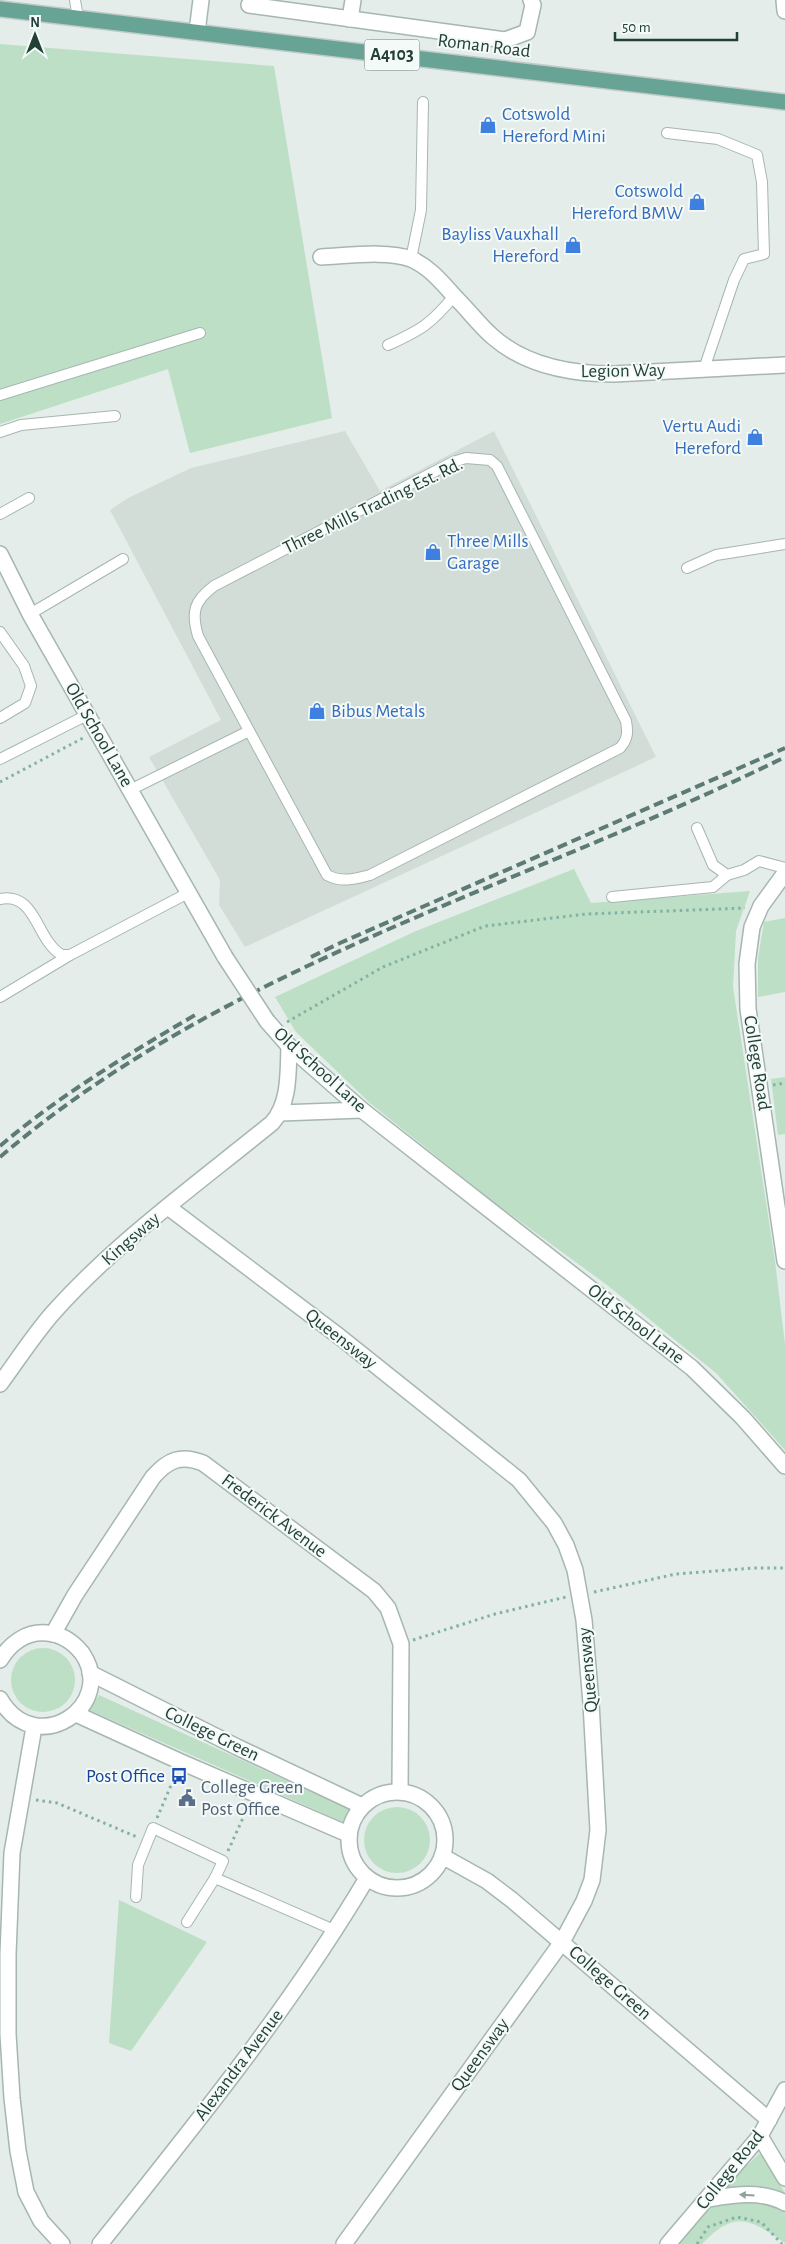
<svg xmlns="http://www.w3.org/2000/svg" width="785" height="2244" font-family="'Alegreya Sans',sans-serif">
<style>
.built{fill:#d2ddd8}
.green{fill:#bcdfc6}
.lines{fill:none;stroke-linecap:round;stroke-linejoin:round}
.service-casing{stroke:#a6b6b0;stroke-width:12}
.minor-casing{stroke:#a6b6b0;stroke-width:18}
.tertiary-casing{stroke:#a6b6b0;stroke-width:18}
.primary-casing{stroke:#c1cac7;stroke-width:18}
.path{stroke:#83b2a4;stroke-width:3;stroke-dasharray:2.5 4;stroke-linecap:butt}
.service{stroke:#fff;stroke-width:10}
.minor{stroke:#fff;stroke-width:15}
.tertiary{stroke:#fff;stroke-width:15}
.primary{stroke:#67a496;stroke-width:15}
.rail{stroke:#5d7b74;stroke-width:4;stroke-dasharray:10 5;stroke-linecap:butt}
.tertiary-bridge-casing{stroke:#a6b6b0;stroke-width:18;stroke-linecap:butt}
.tertiary-bridge{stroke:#fff;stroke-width:15}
.oneway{fill:#90a09c}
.labels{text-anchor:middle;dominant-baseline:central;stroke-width:4;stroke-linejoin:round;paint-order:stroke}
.shield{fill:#f4faf7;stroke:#617871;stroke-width:1}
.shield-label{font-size:18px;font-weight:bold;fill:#224038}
.street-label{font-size:19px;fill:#224038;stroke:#f4faf7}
.shop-label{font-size:19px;fill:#366cbe;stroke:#f4faf7;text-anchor:start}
.transit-label{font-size:19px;fill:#164399;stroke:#f4faf7;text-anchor:end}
.service-label{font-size:19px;fill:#4e5e75;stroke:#f4faf7;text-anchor:start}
</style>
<rect width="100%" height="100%" fill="#e4ede9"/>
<polygon class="built" points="345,431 380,491 494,431 656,757 245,947 219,905 220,880 149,757 221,720 110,510 128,498 191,468"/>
<g class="green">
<polygon points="0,44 274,66 332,418 190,453 168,369 0,424"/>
<polygon points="574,869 591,903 750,891 736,931 733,987 775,1261 785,1344 785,1450 716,1373 607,1285 495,1203 371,1104 296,1032 275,997 416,931"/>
<polygon points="785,918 785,992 758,997 758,958 764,922"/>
<polygon points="785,1077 785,1134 778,1135 771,1079"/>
<circle cx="43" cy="1680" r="32"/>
<polygon points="99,1695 349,1809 343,1822 89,1710"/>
<circle cx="397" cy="1840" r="33"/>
<polygon points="119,1900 207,1942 131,2051 109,2043"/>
<path d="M761,2152L785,2193V2243C750,2219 735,2209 702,2244H673L706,2205Z"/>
</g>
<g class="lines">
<g class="service-casing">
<g id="service">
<polyline points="75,0 78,18"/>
<polyline points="667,133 718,139 757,155 762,182 764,254 744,259 734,280 704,369"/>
<polyline points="411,259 421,210 423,102"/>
<path d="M388,345C421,330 431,324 454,296"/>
<polyline points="0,395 200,333"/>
<polyline points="0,432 21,425 115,416"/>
<path d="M466,458L490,460L497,466L626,721C628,732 628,739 620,748L370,875C355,879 342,883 327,875L198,636C191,612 194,601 214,586L453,462Z"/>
<polyline points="0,514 29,498"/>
<polyline points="687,568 716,555 785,544"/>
<polyline points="30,614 123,559"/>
<polyline points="0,632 24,666 31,686 25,703 0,718"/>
<polyline points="0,759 87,715"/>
<polyline points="130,790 249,731"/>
<polyline points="697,828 713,865 727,875 744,870 759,861 785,868"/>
<polyline points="612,897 713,887 727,875"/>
<path d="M0,899C37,892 36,941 62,955H70"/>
<polyline points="0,997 70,955 188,893"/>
<polyline points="136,1897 138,1865 153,1828 223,1861 215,1878 334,1930"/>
<polyline points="187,1922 215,1878"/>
</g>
</g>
<g class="minor-casing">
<g id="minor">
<polyline points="784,0 785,11"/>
<polyline points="249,5 505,40 527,32 533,5 531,0"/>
<polyline points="350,19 353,0"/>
<polyline points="197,32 201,0"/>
<path d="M321,257C346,256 388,250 411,259C430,267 443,284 457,299C469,311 480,326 493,337C526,366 572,374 614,374L785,365"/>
<polyline points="280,1113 362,1110"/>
<polyline points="168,1207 340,1337 519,1480 554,1523 566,1545 575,1570 584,1620 591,1703 598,1830 592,1880 584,1901 562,1942 344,2244"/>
<path d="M0,1384C17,1361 33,1336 52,1314C116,1242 197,1184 272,1123C290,1103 288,1072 289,1046"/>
<path d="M53,1634L75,1595L153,1477C168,1460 181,1454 203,1463L374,1591L388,1608L401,1644L400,1791"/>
<path d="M0,1660C10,1644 26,1631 47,1633C61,1634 73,1642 82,1653C118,1705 36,1761 0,1699"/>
<polyline points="90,1673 237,1747 362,1806"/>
<polyline points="76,1714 181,1762 348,1834"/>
<polyline points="34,1727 12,1853 8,1954 8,2034 12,2098 18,2151 26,2192 41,2221 62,2244"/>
<circle cx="397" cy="1840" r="48"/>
<polyline points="442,1856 487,1881 512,1900 769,2120"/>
<polyline points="760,2136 785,2178"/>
<path d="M708,2199C733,2195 762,2190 785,2203"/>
<path d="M100,2244C194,2126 290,2008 367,1878"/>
</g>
</g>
<g class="tertiary-casing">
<g id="tertiary">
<polyline points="0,554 30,614 225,957"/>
<polyline points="785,873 761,906 752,927 747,964 748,1009 785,1261"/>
<polyline points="267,1021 289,1046 362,1110 692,1368 743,1418 785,1466"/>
<polyline points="668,2244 760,2136 785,2090"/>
</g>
</g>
<g class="primary-casing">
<polyline id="primary" points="0,9 785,102"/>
</g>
<g class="path">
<polyline points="0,782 85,737"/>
<polyline points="287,1022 383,967 485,926 587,914 745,908"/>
<polyline points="773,1085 785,1083"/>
<polyline points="594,1592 676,1574 753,1568 785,1568"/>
<polyline points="413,1640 495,1614 566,1597"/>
<polyline points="36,1800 57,1803 137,1837"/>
<polyline points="157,1818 175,1776"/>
<polyline points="228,1851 248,1807"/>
<polyline points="697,2244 708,2227 737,2217 761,2222 782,2244"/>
</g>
<use href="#service" class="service"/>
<use href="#minor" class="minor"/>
<use href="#tertiary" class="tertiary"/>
<use href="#primary" class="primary"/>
<g class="rail">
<polyline points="311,957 340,943 785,748"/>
<path d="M0,1146C60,1095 127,1055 195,1015"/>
<path d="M0,1157C226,964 523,887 785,757"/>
</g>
<g class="tertiary-bridge-casing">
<polyline id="tertiary-bridge" points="225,957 267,1021"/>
</g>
<use href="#tertiary-bridge" class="tertiary-bridge"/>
</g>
<defs><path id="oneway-solid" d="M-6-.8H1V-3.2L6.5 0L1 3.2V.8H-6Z" transform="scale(1.25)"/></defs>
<use class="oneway" href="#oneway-solid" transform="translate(747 2195) rotate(-177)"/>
<defs>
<g id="shop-bare" transform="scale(1.35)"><path d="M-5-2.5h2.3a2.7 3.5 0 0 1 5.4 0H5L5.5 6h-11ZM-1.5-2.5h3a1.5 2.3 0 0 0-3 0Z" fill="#3f7fe0" stroke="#f4faf7" stroke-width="2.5" paint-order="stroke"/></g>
<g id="bus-bare" transform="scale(1.35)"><path d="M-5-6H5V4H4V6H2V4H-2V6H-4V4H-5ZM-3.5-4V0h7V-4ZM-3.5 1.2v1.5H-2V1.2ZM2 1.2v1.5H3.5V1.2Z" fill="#1a4fb4" stroke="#f4faf7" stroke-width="2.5" paint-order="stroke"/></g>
<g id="civic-bare" transform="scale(1.35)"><path d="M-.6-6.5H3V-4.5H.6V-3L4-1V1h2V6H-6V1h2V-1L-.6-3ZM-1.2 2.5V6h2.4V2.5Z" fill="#5c6f8a" stroke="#f4faf7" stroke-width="2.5" paint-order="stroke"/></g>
</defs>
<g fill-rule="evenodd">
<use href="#shop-bare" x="488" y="125"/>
<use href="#shop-bare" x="697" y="202"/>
<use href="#shop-bare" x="573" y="245"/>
<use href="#shop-bare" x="755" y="437"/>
<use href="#shop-bare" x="433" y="552"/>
<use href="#shop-bare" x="317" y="711"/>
<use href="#bus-bare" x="179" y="1776"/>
<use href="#civic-bare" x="187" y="1798"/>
</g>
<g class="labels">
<rect class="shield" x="364.5" y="39.5" width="55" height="31" rx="4"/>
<g class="shield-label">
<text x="392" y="55">A4103</text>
</g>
<g class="street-label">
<text transform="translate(484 46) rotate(7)">Roman Road</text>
<text transform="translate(623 371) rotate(-1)">Legion Way</text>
<text transform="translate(373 506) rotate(-26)">Three Mills Trading Est. Rd.</text>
<text transform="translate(99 735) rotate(60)">Old School Lane</text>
<text transform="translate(757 1063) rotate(81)">College Road</text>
<text transform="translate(320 1070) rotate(42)">Old School Lane</text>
<text transform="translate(131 1239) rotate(-41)">Kingsway</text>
<text transform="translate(636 1324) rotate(38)">Old School Lane</text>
<text transform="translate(341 1339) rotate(38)">Queensway</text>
<text transform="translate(274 1516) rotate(37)">Frederick Avenue</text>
<text transform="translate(588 1670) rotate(-95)">Queensway</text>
<text transform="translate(212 1734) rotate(26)">College Green</text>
<text transform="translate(610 1983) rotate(41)">College Green</text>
<text transform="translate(480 2055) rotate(-54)">Queensway</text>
<text transform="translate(239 2065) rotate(-53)">Alexandra Avenue</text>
<text transform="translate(730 2170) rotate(-51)">College Road</text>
</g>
<g class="shop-label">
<text x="502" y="114">Cotswold<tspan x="502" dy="22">Hereford Mini</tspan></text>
<text x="683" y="191" text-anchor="end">Cotswold<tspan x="683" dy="22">Hereford BMW</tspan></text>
<text x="559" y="234" text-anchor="end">Bayliss Vauxhall<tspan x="559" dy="22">Hereford</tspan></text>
<text x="741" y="426" text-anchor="end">Vertu Audi<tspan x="741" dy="22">Hereford</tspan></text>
<text x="447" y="541">Three Mills<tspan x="447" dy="22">Garage</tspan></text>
<text x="331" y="711">Bibus Metals</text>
</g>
<g class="transit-label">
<text x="165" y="1776">Post Office</text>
</g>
<g class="service-label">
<text x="201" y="1787">College Green<tspan x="201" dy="22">Post Office</tspan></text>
</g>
</g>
<g transform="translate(35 35)" stroke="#f4faf7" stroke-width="4" paint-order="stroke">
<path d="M0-4L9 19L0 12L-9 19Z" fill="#224038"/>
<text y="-8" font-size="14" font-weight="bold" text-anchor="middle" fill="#224038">N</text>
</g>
<path d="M615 32v8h122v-8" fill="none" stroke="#224038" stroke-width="2.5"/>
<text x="622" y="32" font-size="15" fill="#224038" stroke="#f4faf7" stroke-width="4" paint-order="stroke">50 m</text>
</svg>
